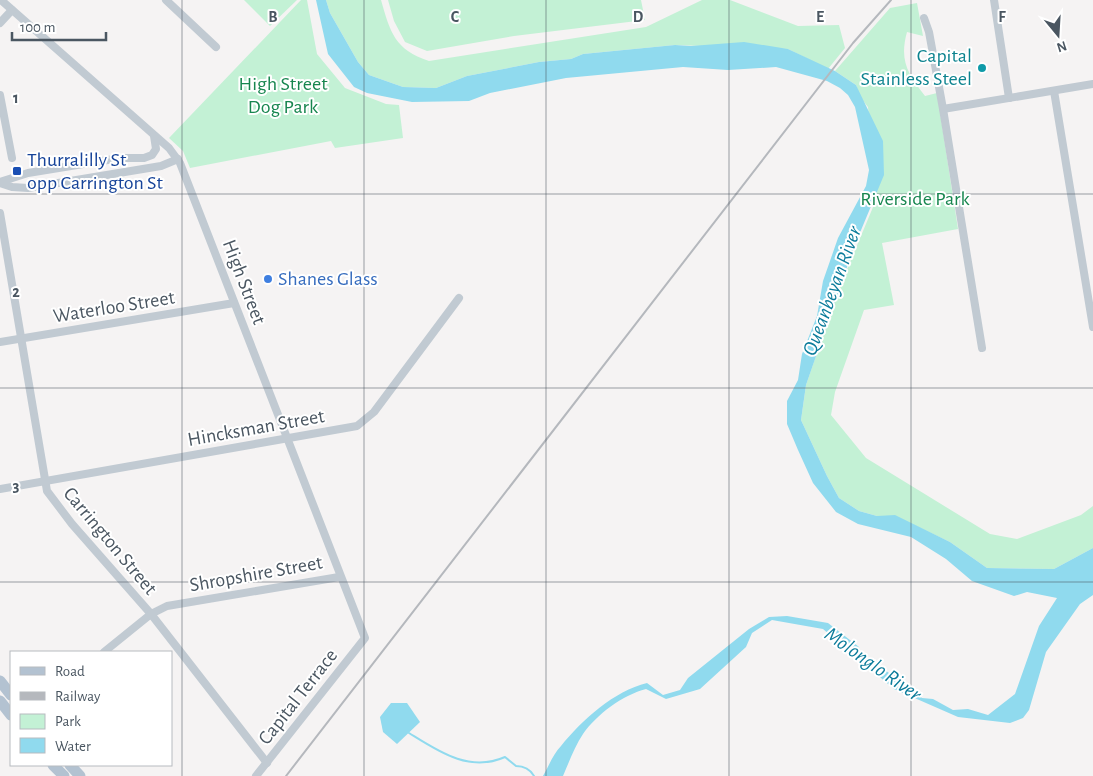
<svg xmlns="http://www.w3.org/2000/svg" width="1093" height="776" font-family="'Alegreya Sans',sans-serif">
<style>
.green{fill:#c3f1d5}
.water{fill:#90daee}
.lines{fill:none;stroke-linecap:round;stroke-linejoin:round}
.stream{stroke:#90daee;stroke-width:2}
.minor{stroke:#c1cad2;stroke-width:8}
.primary{stroke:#b3c2d1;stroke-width:11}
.rail{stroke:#b5b8bd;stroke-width:2}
.grid{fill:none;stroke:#4a5661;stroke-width:1;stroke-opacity:0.55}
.culture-dot{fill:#0f9aa8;stroke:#fff;stroke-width:2}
.transit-dot{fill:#1a4fb4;stroke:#fff;stroke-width:2}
.shop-dot{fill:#3f7fe0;stroke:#fff;stroke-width:2}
.labels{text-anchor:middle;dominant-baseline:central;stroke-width:4;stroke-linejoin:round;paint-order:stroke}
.culture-label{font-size:20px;fill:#0d838f;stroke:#fff;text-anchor:end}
.park-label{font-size:20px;fill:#17864f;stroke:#fff}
.transit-label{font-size:20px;fill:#164399;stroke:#fff;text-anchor:start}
.shop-label{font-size:20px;fill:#366cbe;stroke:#fff;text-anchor:start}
.street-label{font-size:20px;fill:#4a5661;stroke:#fff}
.water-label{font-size:21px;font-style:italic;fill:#0c7c9b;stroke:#fff}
.grid-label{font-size:16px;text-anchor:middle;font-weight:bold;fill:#4a5661;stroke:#fff;stroke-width:4;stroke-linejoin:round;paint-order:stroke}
</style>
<rect width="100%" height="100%" fill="#f5f3f3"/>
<g class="green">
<polygon points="244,0 297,0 270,26"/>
<polygon points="301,0 307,0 317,54 345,88 386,104 399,105 403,138 335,148 331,141 190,168 183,151 169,138"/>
<path d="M326,0H381C390,32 395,50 429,61L646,27L702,0H730L798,26L839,25L845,48L828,69L788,49L675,45L583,54L571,59L539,62L467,76L436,88L403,87L369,75L358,62L330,13Z"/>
<polygon points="388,0 641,0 645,20 514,36 427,51 405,42 394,21"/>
<path d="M917,3L923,36L907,32C899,61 908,74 925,96L937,93L958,229L882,243L894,305L864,310L835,392L831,415L866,458L990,534L1017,539L1081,515L1093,506V548L1054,569L987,568L950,542L895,516H877L859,511L839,498L827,476L801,420L806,385L840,286L876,200L868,107L860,97L856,85L835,71L890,8Z"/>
</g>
<g class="water">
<path d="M316,0H326L330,13L358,62L369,75L403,87L436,88L467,76L539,62L571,59L583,54L675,45L691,46L744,42L788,49L835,71L856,85L883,141L884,175L854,247L806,385L801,420L827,476L839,498L859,511L877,516L895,515L950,542L987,568L1054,569L1093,548V595L1080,604L1046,652L1029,710L1023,718L1010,723L958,717L894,689L823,629L772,620L752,633L746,647L700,689L666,699L646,689C623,695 597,714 583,734C575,746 569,762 563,776H543C549,766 553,754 561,746C582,720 614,691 647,683L663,695L680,690L688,678L749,629L769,617L787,616L828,623L859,647L860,652L889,673L897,676L922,698L933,699L953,710L968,709L988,715L1015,694L1039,626L1057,598L1027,592L1014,596L972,581L946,559L911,537L858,524L836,512L813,483L798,450L787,424V401L798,380L802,354L817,316L823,281L838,238L866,186L869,170L855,107L848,95L840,88L827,81L776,67L728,70L683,67L566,78L490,93L469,101L412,102L367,93L354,87L328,54Z"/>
<polygon points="391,703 407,703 420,722 397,744 383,732 380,717"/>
</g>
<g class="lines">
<path class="stream" d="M409,733C438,751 469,773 505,757L516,766C524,766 530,769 534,776"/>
<g class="minor">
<polyline points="1,0 169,148 180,163 365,638 256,776"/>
<polyline points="166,0 216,47"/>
<polyline points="994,0 1009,98"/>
<polyline points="924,18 929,32 943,109 982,348"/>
<polyline points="0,23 12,10"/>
<polyline points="1054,91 1093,327"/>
<polyline points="0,95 12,158"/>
<polyline points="943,109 1093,84"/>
<polyline points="0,182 28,173 120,158 144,158 152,155 156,149 154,136"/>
<polyline points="0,183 12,187 28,188 161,166 178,159"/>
<polyline points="0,213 47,491 72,524 151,614 267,763"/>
<polyline points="0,342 234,303"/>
<polyline points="0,489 357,426 374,412 459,298"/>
<polyline points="104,652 151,614 167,606 339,577"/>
</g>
<g class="primary">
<polyline points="0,681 11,695"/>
<polyline points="0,701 11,715"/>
<polyline points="53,765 64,776"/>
<polyline points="70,765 80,776"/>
</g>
<polyline class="rail" points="286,776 853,43 891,0"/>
</g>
<path class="grid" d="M182,0V776M364,0V776M546,0V776M729,0V776M911,0V776M0,194H1093M0,388H1093M0,582H1093"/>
<circle class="culture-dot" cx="982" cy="68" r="5"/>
<rect class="transit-dot" x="12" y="166" width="10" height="10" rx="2.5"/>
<circle class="shop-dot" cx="268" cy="279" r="5"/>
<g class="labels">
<g class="culture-label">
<text x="972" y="56">Capital<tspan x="972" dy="23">Stainless Steel</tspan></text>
</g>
<g class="park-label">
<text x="283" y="84">High Street<tspan x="283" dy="23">Dog Park</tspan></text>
<text x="915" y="199">Riverside Park</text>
</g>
<g class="transit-label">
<text x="27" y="160">Thurralilly St<tspan x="27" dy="23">opp Carrington St</tspan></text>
</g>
<g class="shop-label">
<text x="278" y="279">Shanes Glass</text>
</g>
<g class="street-label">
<text transform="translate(244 282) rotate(69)">High Street</text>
<text transform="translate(114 307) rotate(-9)">Waterloo Street</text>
<text transform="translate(256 428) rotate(-10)">Hincksman Street</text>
<text transform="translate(110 541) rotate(50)">Carrington Street</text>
<text transform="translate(256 574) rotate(-10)">Shropshire Street</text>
<text transform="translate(298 697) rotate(-52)">Capital Terrace</text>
</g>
<g class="water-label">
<text transform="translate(832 291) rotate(-70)">Queanbeyan River</text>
<text transform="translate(873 664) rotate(35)">Molonglo River</text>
</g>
</g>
<g class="grid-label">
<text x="273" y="22">B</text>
<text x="455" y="22">C</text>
<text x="638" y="22">D</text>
<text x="820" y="22">E</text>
<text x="1002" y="22">F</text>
<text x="16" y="103">1</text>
<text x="16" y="297">2</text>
<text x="16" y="491">3</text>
</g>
<rect x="10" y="651" width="162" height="115" fill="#ffffff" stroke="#b7bbc0"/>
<rect x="20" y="667" width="25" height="8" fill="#b3c2d1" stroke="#b7bbc0"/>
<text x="55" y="676" font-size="15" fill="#4a5661">Road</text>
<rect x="20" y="692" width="25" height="8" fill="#b5b8bd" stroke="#b7bbc0"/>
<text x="55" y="701" font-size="15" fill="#4a5661">Railway</text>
<rect x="20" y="714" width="25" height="15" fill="#c3f1d5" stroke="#b7bbc0"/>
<text x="55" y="726" font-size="15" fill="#4a5661">Park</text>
<rect x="20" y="738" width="25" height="15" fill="#90daee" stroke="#b7bbc0"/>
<text x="55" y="751" font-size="15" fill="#4a5661">Water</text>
<g transform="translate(1058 35) rotate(162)" stroke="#ffffff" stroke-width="4" paint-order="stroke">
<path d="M0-4L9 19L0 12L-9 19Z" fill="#4a5661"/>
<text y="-8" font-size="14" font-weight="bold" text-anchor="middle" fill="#4a5661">N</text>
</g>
<path d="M12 32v8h94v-8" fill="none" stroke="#4a5661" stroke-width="2.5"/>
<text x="20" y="32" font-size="15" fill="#4a5661" stroke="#ffffff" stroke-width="4" paint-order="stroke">100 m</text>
</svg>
